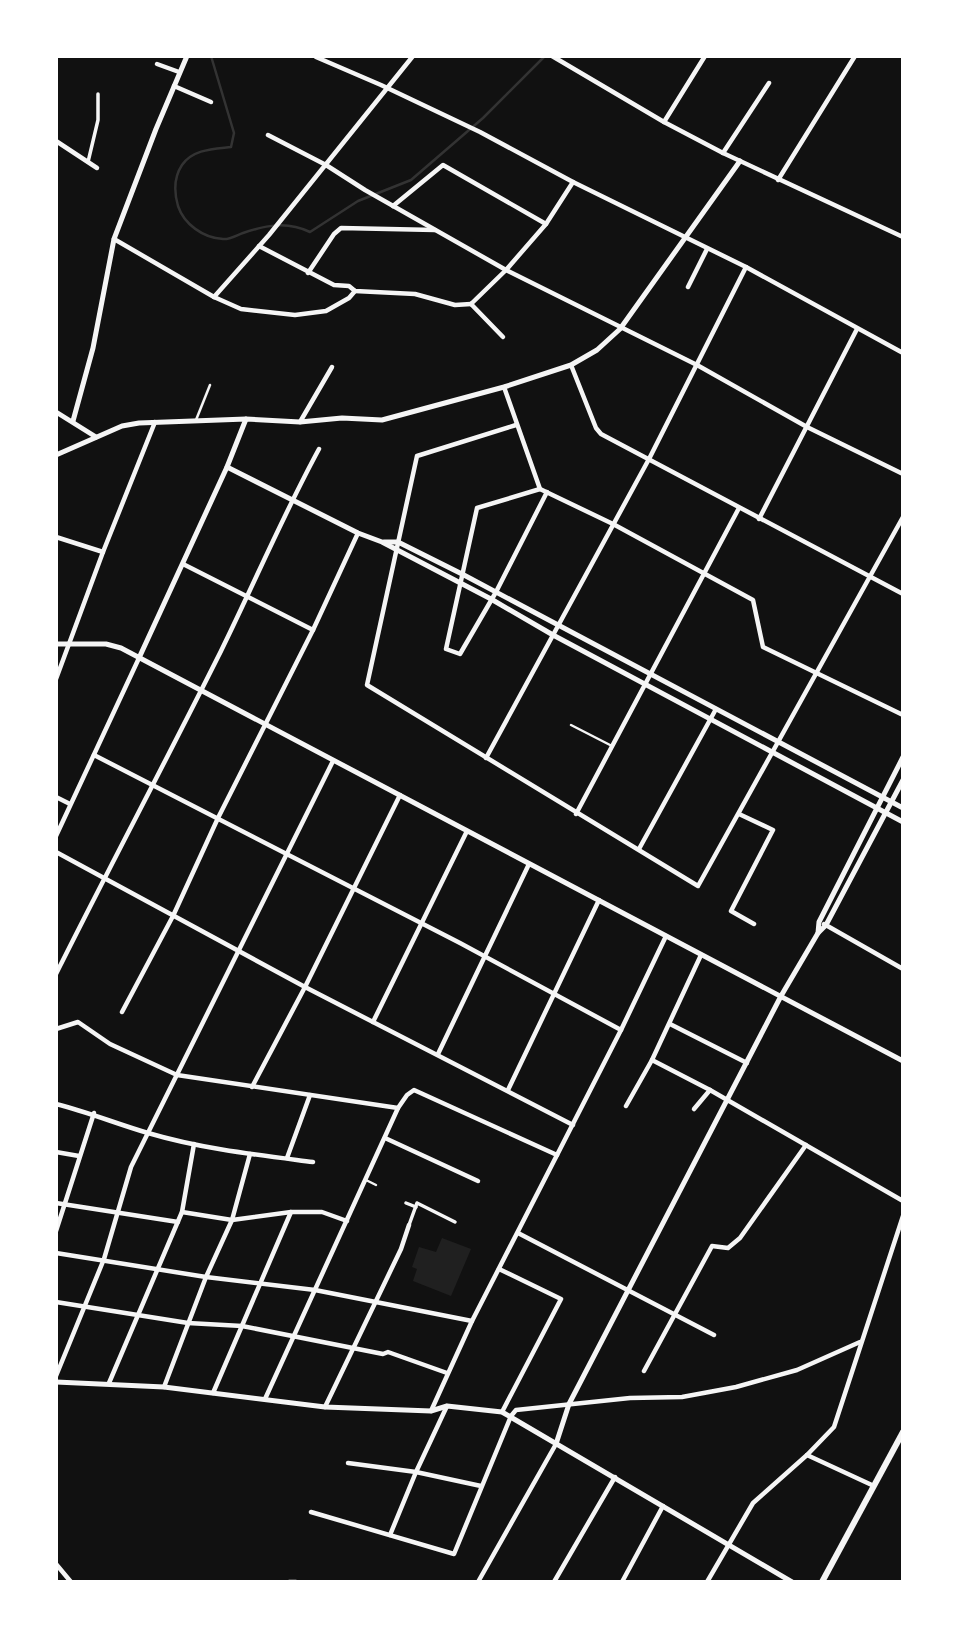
<svg xmlns="http://www.w3.org/2000/svg" width="959" height="1638" font-family="Karla,sans-serif">
<style>
.green{fill:#202020}
.lines{fill:none;stroke-linecap:round;stroke-linejoin:round}
.stream{stroke:#333;stroke-width:2.5}
.service{stroke:#f5f5f5;stroke-width:2.5}
.pedestrian{stroke:#f5f5f5;stroke-width:3.5}
.minor{stroke:#f5f5f5;stroke-width:4.5}
.tertiary{stroke:#f5f5f5;stroke-width:5}
.secondary{stroke:#f5f5f5;stroke-width:6}
</style>
<rect width="100%" height="100%" fill="#111"/>
<polygon class="green" points="442,1238 471,1249 451,1296 413,1281 417,1269 412,1267 419,1247 436,1252"/>
<g class="lines">
<path class="stream" d="M211,56L234,133L231,147C214,149 193,149 182,165C174,177 174,192 178,206C184,224 203,238 223,239C229,240 237,235 243,233C267,225 287,221 310,232L358,201L411,180L483,118L545,56"/>
<g class="service">
<polyline points="196,420 210,385"/>
<polyline points="571,725 612,746"/>
<polyline points="366,1180 376,1185"/>
</g>
<g class="pedestrian">
<polyline points="88,162 98,120 98,94"/>
<polyline points="406,1203 416,1207"/>
<polyline points="409,1225 417,1203 455,1222"/>
</g>
<g class="minor">
<polyline points="552,56 664,122 723,153 903,237"/>
<polyline points="316,57 381,85 480,132 573,182 746,267 903,353"/>
<polyline points="157,64 179,72"/>
<polyline points="174,86 211,102"/>
<polyline points="664,122 705,56"/>
<polyline points="268,135 326,165 365,190 506,270 697,365 807,427 903,474"/>
<polyline points="56,141 97,168"/>
<polyline points="723,153 769,83"/>
<polyline points="778,180 855,56"/>
<polyline points="393,206 443,165 546,224"/>
<polyline points="114,239 214,297 241,309 295,315 326,311 349,298 355,291"/>
<polyline points="259,246 334,285 349,286 355,291 415,294 455,305 471,304"/>
<polyline points="308,273 334,234 341,228 435,230"/>
<polyline points="688,287 707,249"/>
<polyline points="214,297 269,235 413,56"/>
<polyline points="471,304 506,270 546,224 573,182"/>
<polyline points="471,304 503,337"/>
<polyline points="571,365 596,428 601,434 903,594"/>
<polyline points="504,387 540,489 613,524 753,600 763,647 903,715"/>
<polyline points="300,422 332,367"/>
<polyline points="516,425 417,456 367,685 698,886 903,517"/>
<polyline points="540,489 477,508 446,649 460,654 496,592 547,492"/>
<polyline points="759,519 857,329"/>
<polyline points="56,537 103,552"/>
<polyline points="183,564 313,630"/>
<polyline points="56,679 103,552 155,422"/>
<polyline points="94,755 460,943 621,1030"/>
<polyline points="486,758 649,459 746,267"/>
<polyline points="56,797 70,804"/>
<polyline points="576,814 739,508"/>
<polyline points="739,814 773,830 731,911 754,924"/>
<polyline points="56,836 139,658"/>
<polyline points="639,849 716,709"/>
<polyline points="56,852 305,987 573,1125"/>
<polyline points="824,924 903,969"/>
<path d="M56,974C110,866 167,759 221,651C254,584 283,515 319,449"/>
<polyline points="122,1012 173,916 218,818 313,630 358,533"/>
<polyline points="373,1022 467,831"/>
<polyline points="670,1024 747,1063"/>
<polyline points="56,1029 78,1022 110,1044 177,1075 398,1108"/>
<polyline points="438,1054 529,864"/>
<polyline points="652,1060 710,1090 903,1201"/>
<polyline points="252,1087 305,987 400,795"/>
<polyline points="508,1090 599,900"/>
<path d="M56,1104C88,1112 117,1124 148,1133C202,1149 258,1155 313,1162"/>
<polyline points="626,1106 652,1060 701,955"/>
<polyline points="694,1109 710,1090"/>
<polyline points="385,1138 478,1181"/>
<polyline points="56,1152 79,1156"/>
<polyline points="287,1158 310,1095"/>
<polyline points="56,1203 178,1222"/>
<polyline points="182,1212 232,1220 291,1212 322,1212 347,1221"/>
<polyline points="56,1231 94,1113"/>
<polyline points="518,1233 714,1335"/>
<polyline points="56,1253 206,1277 315,1290 472,1321"/>
<polyline points="499,1269 561,1299 502,1412"/>
<polyline points="56,1302 188,1323 242,1326 383,1354 388,1352 447,1373"/>
<polyline points="644,1371 712,1246 728,1248 740,1238 806,1145"/>
<polyline points="56,1376 104,1259 131,1167 333,761"/>
<polyline points="109,1383 182,1212 194,1144"/>
<polyline points="164,1387 206,1277 232,1220 250,1154"/>
<polyline points="213,1393 291,1212"/>
<polyline points="265,1399 398,1108 407,1095 414,1090 557,1155"/>
<polyline points="325,1407 401,1249 409,1225"/>
<polyline points="431,1411 472,1321 621,1030 666,936"/>
<polyline points="807,1455 874,1486"/>
<polyline points="348,1463 416,1472 481,1486"/>
<polyline points="311,1512 454,1554 511,1416 516,1410 630,1398 682,1397 736,1387 797,1370 860,1342"/>
<polyline points="390,1535 416,1472 447,1406"/>
<polyline points="56,1564 71,1582"/>
<polyline points="289,1582 296,1582"/>
<polyline points="478,1582 556,1444"/>
<polyline points="554,1582 615,1477"/>
<polyline points="622,1582 663,1506"/>
<polyline points="707,1582 753,1503 807,1455 834,1427 903,1216"/>
</g>
<g class="tertiary">
<polyline points="56,412 96,437"/>
<polyline points="73,421 93,348 114,239 156,129 187,56"/>
<polyline points="56,455 122,426 139,423 246,419 300,422 342,418 382,420 504,387 571,365 597,350 620,329 740,161"/>
<polyline points="227,467 358,533 382,542 491,599 553,635 903,822"/>
<polyline points="384,542 398,542 462,574 903,808"/>
<polyline points="56,644 106,644 121,648 903,1061"/>
<polyline points="139,658 227,467 246,419"/>
<polyline points="818,933 826,925 903,780"/>
<polyline points="56,1382 164,1387 325,1407 431,1411 447,1406 502,1412 792,1582"/>
<polyline points="556,1444 569,1404 781,996 818,933 819,922 903,757"/>
</g>
<polyline class="secondary" points="822,1582 903,1432"/>
</g>
<rect width="959" height="1638" fill="none" stroke="#ffffff" stroke-width="116"/>
</svg>
